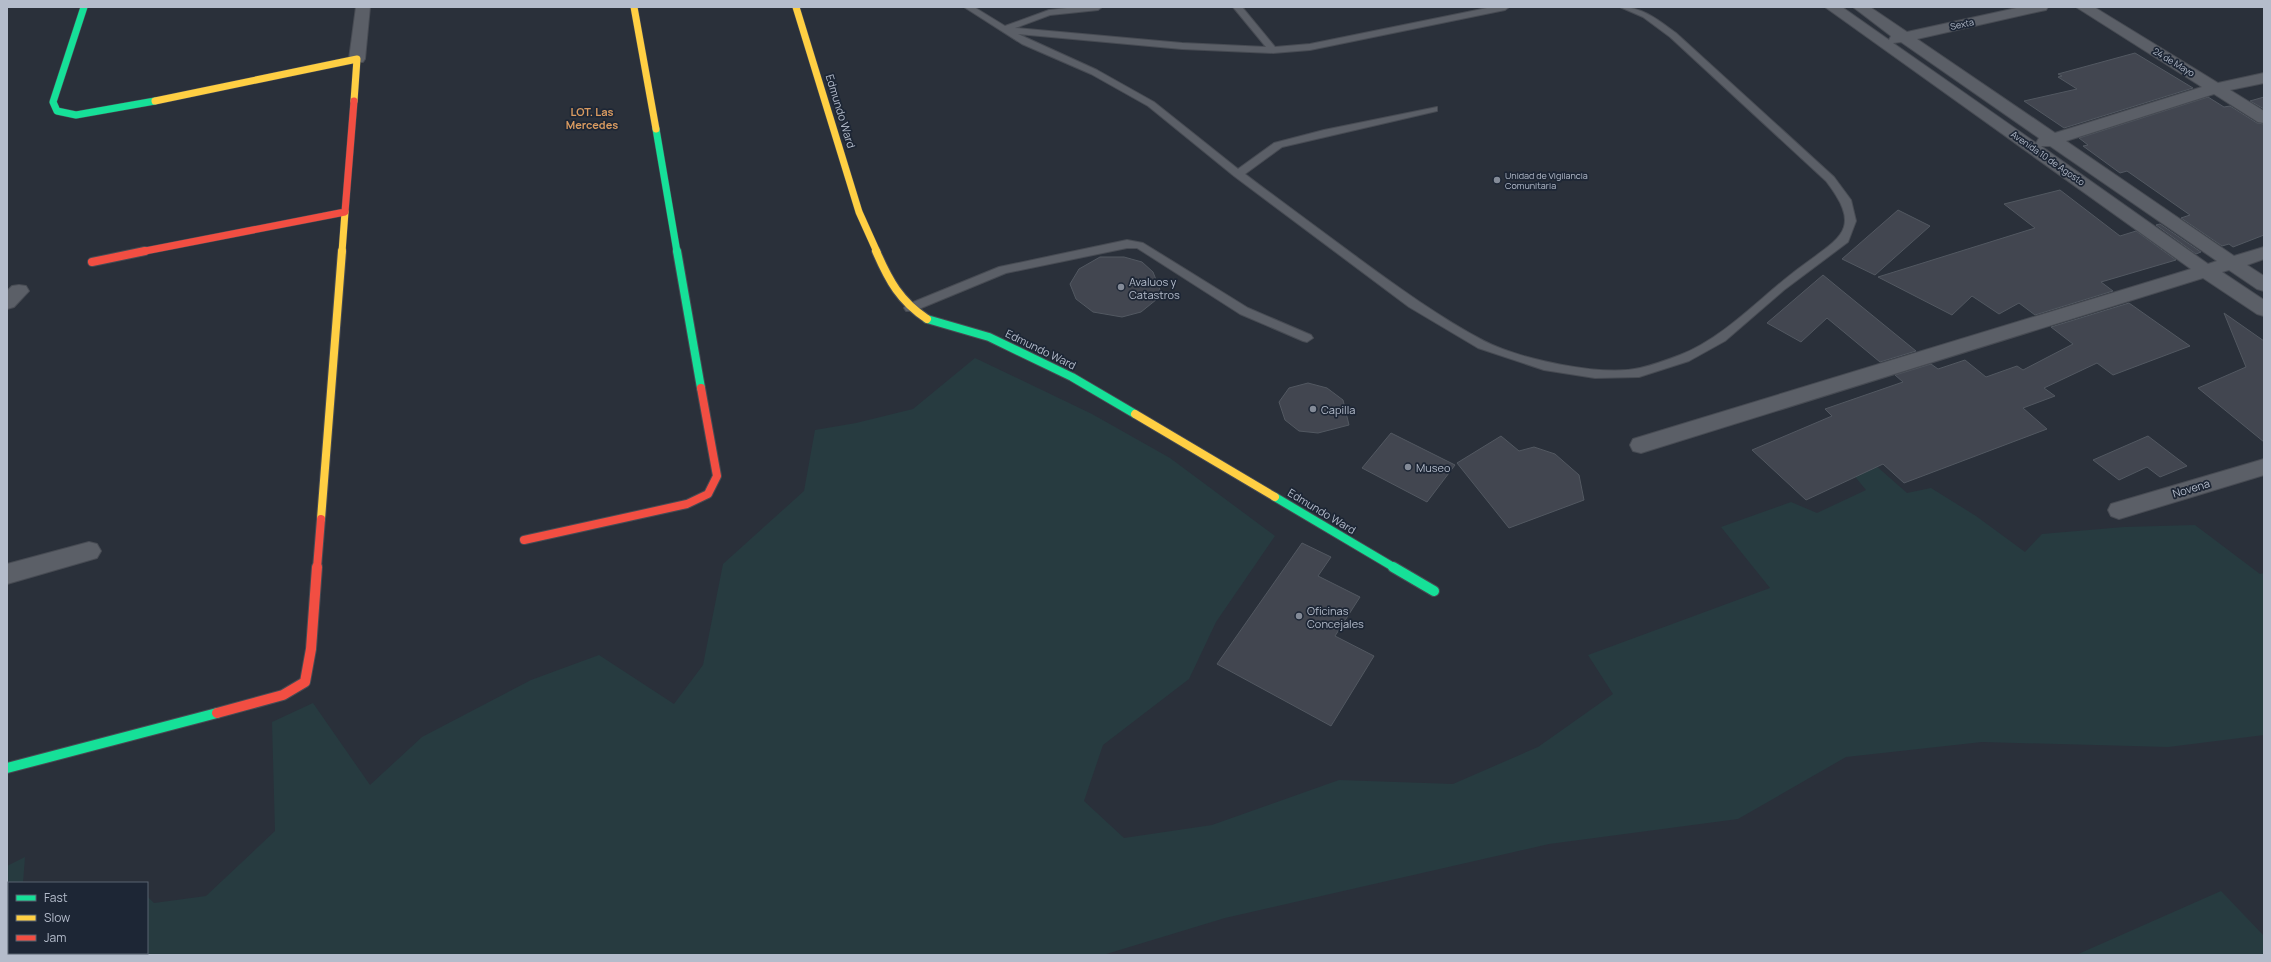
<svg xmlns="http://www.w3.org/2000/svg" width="2271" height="962" font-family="Manrope,sans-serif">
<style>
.green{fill:#273b40}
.building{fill:#424650;stroke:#525861}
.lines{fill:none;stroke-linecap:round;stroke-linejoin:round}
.lane-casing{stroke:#474b53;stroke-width:2}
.street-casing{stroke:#474b53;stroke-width:2}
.fast-far2-casing{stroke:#474b53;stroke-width:8}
.fast-far1-casing{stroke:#474b53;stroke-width:10}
.fast-casing{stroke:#474b53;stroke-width:12}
.slow-far1-casing{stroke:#474b53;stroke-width:8}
.slow-casing{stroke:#474b53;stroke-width:10}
.jam-far2-casing{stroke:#474b53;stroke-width:8}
.jam-far1-casing{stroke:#474b53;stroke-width:10}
.jam-casing{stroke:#474b53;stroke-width:12}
.lane{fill:#5b5f67;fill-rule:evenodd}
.street{fill:#5b5f67;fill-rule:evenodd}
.fast-far2{stroke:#16e098;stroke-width:7}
.fast-far1{stroke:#16e098;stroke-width:8}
.fast{stroke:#16e098;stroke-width:10}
.slow-far1{stroke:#ffcf43;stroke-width:7}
.slow{stroke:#ffcf43;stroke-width:8}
.jam-far2{stroke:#f24e42;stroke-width:7}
.jam-far1{stroke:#f24e42;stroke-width:8}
.jam{stroke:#f24e42;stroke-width:10}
.poi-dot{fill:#848b98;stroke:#1d2635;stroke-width:1.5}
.labels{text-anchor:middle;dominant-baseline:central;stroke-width:3.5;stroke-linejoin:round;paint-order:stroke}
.far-street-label{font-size:9px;fill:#b4bccb;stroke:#1d2635}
.far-poi-label{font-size:9px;fill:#b4bccb;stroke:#1d2635;text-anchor:start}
.far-quarter-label{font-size:11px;font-weight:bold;fill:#da9b60;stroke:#1d2635}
.street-label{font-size:11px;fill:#b4bccb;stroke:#1d2635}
.poi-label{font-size:11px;fill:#b4bccb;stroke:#1d2635;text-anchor:start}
</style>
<rect width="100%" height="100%" fill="#2a303a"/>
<g class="green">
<polygon points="975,358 1092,414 1170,458 1275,536 1216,622 1189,679 1103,745 1084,801 1124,838 1212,825 1339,780 1453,784 1538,747 1613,694 1588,655 1770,588 1721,527 1791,502 1817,513 1866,490 1852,473 1874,464 1907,493 1931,488 1976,516 2025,552 2042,534 2124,527 2195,525 2260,574 2264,573 2264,735 2168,747 1982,742 1846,757 1738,819 1549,844 1225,918 1103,955 7,955 7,866 25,857 23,883 9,883 9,953 147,953 147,896 154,903 206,896 275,831 272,722 313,703 370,785 422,737 531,680 599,655 674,704 703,665 723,564 804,491 815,430 856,423 913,409"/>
<polygon points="2221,891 2264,936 2264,955 2076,955"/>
</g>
<g class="building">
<polygon points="2135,53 2193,88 2064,128 2024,101 2077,89 2058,77 2062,76 2058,74"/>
<polygon points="2208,97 2224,107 2230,106 2257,123 2264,124 2264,235 2233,247 2229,244 2222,246 2181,218 2190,215 2127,171 2120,173 2083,146 2088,145 2079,138"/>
<polygon points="2264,97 2264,109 2250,101"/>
<polygon points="2060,190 2120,236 2136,231 2176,260 2101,282 2113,291 2035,315 2019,303 1999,314 1972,296 1952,315 1878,277 2035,228 2004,204"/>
<polygon points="1898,210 1930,226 1875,275 1842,259"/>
<polygon points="2160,224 2201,252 2196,254 2156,225"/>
<polygon points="1100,257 1124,257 1142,262 1153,272 1162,295 1141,312 1122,317 1093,312 1076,299 1070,284 1079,269"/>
<polygon points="1823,275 1840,289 1916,351 1880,362 1827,318 1801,342 1767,323"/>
<polygon points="2129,303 2190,346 2113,375 2097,363 2044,388 2055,396 2023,408 2047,429 1904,483 1883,464 1806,500 1752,450 1832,416 1825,409 1903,382 1895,375 1931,364 1938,369 1965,360 1986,377 2017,366 2023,370 2073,344 2051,327"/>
<polygon points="2224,313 2264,341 2264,442 2198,388 2246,367"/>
<polygon points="1308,383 1327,388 1343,400 1349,425 1318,433 1299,431 1285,420 1279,402 1289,388"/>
<polygon points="1391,433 1455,465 1427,502 1362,468"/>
<polygon points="1501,436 1519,451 1534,447 1555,454 1579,475 1584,500 1509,528 1457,463"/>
<polygon points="2148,436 2187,466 2160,477 2147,467 2119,480 2093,460"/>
<polygon points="1302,543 1331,557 1318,576 1360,597 1335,636 1374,656 1331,726 1217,664"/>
</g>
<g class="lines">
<g class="lane-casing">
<g id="lane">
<path d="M964,7H974L1005,26L1049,10L1076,7H1102L1098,10L1050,15L1015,28L1182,43L1266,47L1233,7H1242L1275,47L1310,44L1492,7H1509L1505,10L1310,50L1273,53L1182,49L1018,34L1097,70L1154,102L1238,169L1274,143L1324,130L1437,107V111L1282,147L1245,174C1282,202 1320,230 1358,258C1399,288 1439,317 1484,341C1519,359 1602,377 1640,368C1653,365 1667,360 1680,355C1726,337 1762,295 1802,266C1841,237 1863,229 1826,181L1670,37L1643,17L1620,7C1643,7 1658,20 1676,33L1834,177L1851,200L1856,221L1848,242L1784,290L1725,341L1689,361L1639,377L1595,378L1544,370L1478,348L1409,307L1234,176L1148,106L1091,74L1022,44Z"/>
<polygon points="1127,240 1143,243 1248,308 1311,335 1313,338 1307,342 1303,341 1240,314 1148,255 1137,248 1127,248 1006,273 914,311 906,311 904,308 906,305 999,267"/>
</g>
</g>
<g class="street-casing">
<g id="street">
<polygon points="356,7 370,7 365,59 363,62 351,62 349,59"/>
<path d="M1825,7H1842L1889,40L1891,36L1853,7H1870L1907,32L2021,7H2048L2046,10L2041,11L1917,39L2055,133L2202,87L2076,7H2094L2218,83L2264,73V83L2230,90L2264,111V123L2258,122L2214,94L2066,141L2234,256L2264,247V259L2247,265L2264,276V291L2257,289L2229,270L2222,272L2264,300V316L2257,314L2203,278L1641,453L1633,451L1630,445L1633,439L2191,269ZM1901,42L2039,138L2036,143L1893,43ZM2041,146H2050L2217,261L2208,264Z"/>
<polygon points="19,285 26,286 29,291 14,307 7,309 7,291 12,286"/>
<polygon points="2264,459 2264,475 2119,519 2111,516 2108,510 2111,504"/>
<polygon points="89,542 97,544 101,551 97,558 7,584 7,564"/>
</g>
</g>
<g class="fast-far2-casing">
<g id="fast-far2">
<polyline points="84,7 53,102 57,111 76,115 155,101"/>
<polyline points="656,129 677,252"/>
</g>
</g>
<g class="fast-far1-casing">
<g id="fast-far1">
<polyline points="677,251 701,388"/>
<polyline points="927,319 989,337 1072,377 1135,414"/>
<polyline points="1275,497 1395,568"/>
</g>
</g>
<g class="fast-casing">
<g id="fast">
<polyline points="1393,567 1434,591"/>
<polyline points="7,768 217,713"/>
</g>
</g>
<g class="slow-far1-casing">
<g id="slow-far1">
<polyline points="634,7 656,129"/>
<polyline points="796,7 859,212 877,252"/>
<polyline points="155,101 357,59 354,101"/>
<polyline points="342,252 345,212"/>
</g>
</g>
<g class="slow-casing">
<g id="slow">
<path d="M876,251C889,281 900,301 927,319"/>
<polyline points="1135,414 1275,497"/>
<polyline points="321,519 342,251"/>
</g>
</g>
<g class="jam-far2-casing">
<polyline id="jam-far2" points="140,252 345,212 354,101"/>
</g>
<g class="jam-far1-casing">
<g id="jam-far1">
<polyline points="92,262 145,251"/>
<polyline points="524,540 687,504 708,494 717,476 701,388"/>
<polyline points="317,568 321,519"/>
</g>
</g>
<g class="jam-casing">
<polyline id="jam" points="217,713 283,695 305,682 311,649 317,567"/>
</g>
<use href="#lane" class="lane"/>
<use href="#street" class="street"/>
<use href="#fast-far2" class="fast-far2"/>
<use href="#fast-far1" class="fast-far1"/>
<use href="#fast" class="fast"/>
<use href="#slow-far1" class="slow-far1"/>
<use href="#slow" class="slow"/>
<use href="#jam-far2" class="jam-far2"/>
<use href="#jam-far1" class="jam-far1"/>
<use href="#jam" class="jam"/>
</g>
<g class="poi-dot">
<circle cx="1497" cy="180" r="4"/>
<circle cx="1121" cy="287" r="4"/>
<circle cx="1313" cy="409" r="4"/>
<circle cx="1408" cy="467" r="4"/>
<circle cx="1299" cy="616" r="4"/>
</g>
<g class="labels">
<g class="far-street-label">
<text transform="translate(1962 24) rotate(-12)">Sexta</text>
<text transform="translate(2174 62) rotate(31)">24 de Mayo</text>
<text transform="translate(2048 158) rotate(35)">Avenida 10 de Agosto</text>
</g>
<g class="far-poi-label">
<text x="1505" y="175">Unidad de Vigilancia<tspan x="1505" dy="10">Comunitaria</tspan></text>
</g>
<g class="far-quarter-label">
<text x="592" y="111">LOT. Las<tspan x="592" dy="13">Mercedes</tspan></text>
</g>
<g class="street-label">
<text transform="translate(841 111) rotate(73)">Edmundo Ward</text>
<text transform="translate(1041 349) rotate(26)">Edmundo Ward</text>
<text transform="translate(2191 488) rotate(-17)">Novena</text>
<text transform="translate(1322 511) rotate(31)">Edmundo Ward</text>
</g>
<g class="poi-label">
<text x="1129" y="281">Avaluos y<tspan x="1129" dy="13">Catastros</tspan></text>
<text x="1321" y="409">Capilla</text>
<text x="1416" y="467">Museo</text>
<text x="1307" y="610">Oficinas<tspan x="1307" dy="13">Concejales</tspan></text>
</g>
</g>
<rect width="2271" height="962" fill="none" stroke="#b4bccb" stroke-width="16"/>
<rect x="8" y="882" width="140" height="72" fill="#1d2635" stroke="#596271"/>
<rect x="16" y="895" width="20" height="6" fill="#16e098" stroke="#596271"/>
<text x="44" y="902" font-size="12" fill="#b4bccb">Fast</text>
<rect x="16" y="915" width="20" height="6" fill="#ffcf43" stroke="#596271"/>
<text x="44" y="922" font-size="12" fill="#b4bccb">Slow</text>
<rect x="16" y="935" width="20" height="6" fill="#f24e42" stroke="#596271"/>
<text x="44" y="942" font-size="12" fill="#b4bccb">Jam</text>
</svg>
